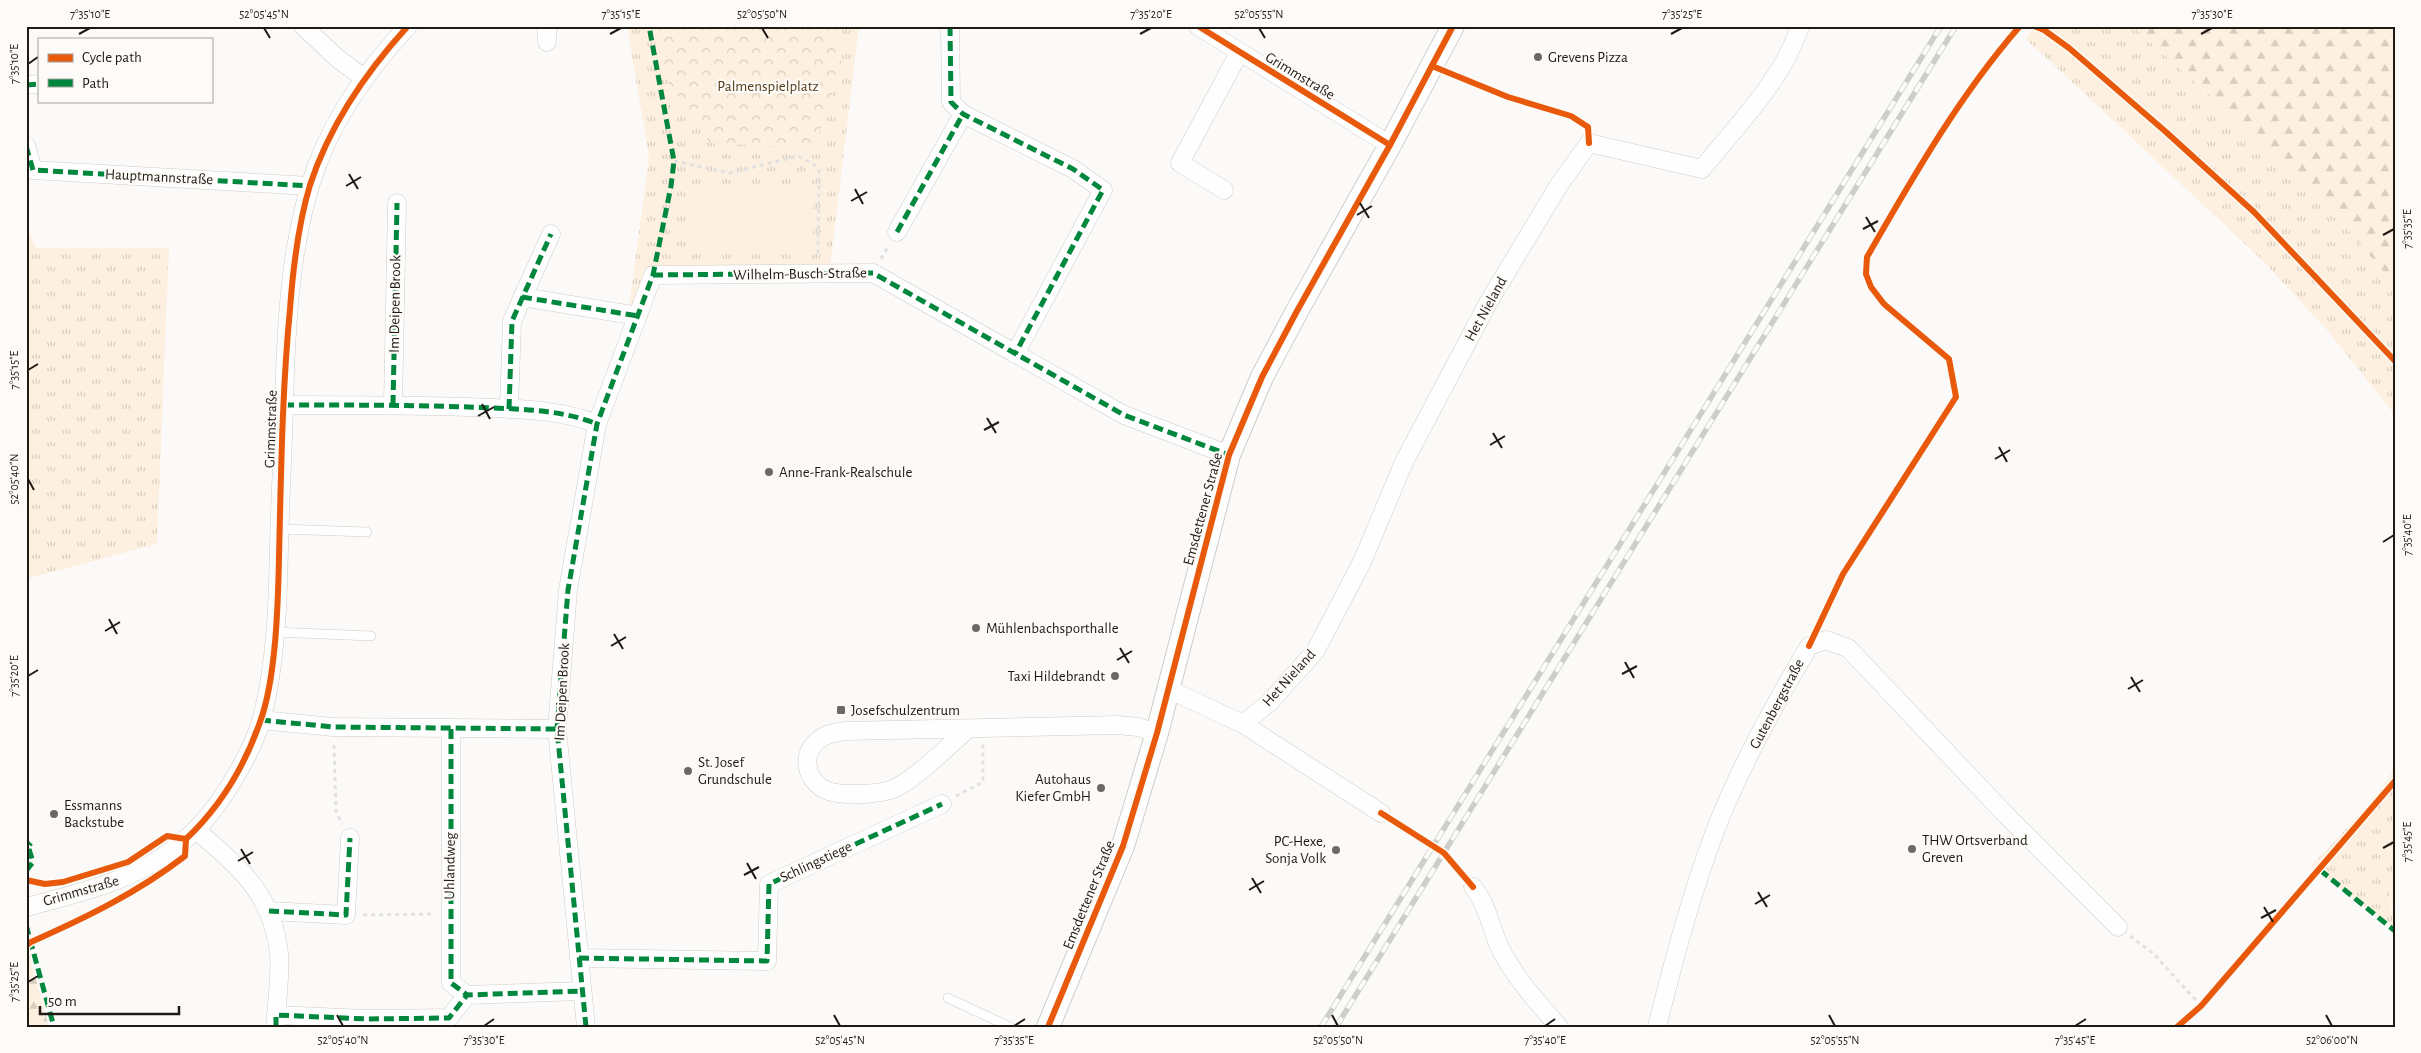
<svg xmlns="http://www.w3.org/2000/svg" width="2421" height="1053" font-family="'Alegreya Sans',sans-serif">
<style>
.grass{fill:url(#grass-tufts)}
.forest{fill:url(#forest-firs)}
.park{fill:url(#park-crowns)}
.pitch{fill:#fdf0e0}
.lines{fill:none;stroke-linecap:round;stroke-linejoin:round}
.service-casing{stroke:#cfccc8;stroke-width:10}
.minor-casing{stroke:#cfccc8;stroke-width:19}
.tertiary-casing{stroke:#cfccc8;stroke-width:24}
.path{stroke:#e2e1e0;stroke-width:3;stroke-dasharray:4 4;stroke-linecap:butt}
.service{stroke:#fffefe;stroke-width:9}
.minor{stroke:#fffefe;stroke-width:18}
.tertiary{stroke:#fffefe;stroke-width:22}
.rail-casing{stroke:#cdcdcc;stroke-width:5.5}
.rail{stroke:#fdfbf7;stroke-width:4;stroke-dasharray:11;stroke-linecap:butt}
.quiet{stroke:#00873e;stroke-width:5;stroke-dasharray:10 5;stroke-linecap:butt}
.cycleway-casing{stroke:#fdfbf7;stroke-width:9}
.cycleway{stroke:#e8590c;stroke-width:6}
.ticks{fill:none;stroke:#1f1a14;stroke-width:2}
.poi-dot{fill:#6c6864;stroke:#fdfbf7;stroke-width:2}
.labels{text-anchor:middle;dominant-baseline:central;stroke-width:4.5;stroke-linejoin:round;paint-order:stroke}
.poi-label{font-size:15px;fill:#1f1a14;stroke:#fdfbf7;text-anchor:start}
.street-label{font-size:15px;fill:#1f1a14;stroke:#fdfbf7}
.park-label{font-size:15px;fill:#543c1b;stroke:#fdfbf7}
.neatline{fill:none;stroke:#1f1a14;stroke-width:2}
.ticks-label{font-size:12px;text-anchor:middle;fill:#1f1a14}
</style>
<defs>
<pattern id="grass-tufts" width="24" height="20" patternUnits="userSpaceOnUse" patternTransform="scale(1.25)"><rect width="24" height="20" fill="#fdf0e0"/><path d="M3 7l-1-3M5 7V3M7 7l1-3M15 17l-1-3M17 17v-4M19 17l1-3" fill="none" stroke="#d8cdbf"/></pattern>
<pattern id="forest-firs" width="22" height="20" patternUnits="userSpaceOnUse" patternTransform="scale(1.25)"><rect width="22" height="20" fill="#fdf0e0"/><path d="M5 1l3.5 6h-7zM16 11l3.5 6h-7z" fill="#d8cdbf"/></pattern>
<pattern id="park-crowns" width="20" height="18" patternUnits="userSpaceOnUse" patternTransform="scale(1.25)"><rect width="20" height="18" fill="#fdf0e0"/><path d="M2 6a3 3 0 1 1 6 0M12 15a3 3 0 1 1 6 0" fill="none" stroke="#d8cdbf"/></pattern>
</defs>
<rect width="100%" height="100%" fill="#fcfaf8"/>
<g class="grass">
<polygon points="627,26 859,26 830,268 659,269 649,311 629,307 649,157"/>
<polygon points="2033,26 2133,26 2317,193 2395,285 2395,415 2326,329 2265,263 2026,39"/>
<polygon points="26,224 36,248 169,248 157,544 26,579"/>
<path d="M2395,768V885L2389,893L2395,929L2311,866C2340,835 2372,804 2395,768Z"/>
</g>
<g class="forest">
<polygon points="2133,26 2395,26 2395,285 2317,193"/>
<polygon points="2395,885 2395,919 2389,892"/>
<polygon points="27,946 49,1027 26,1027"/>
</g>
<polygon class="park" points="656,26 836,26 842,66 814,148 710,143 664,76"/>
<rect class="pitch" x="688" y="189" width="125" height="64"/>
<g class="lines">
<g class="service-casing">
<g id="service">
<polyline points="280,529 367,532"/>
<polyline points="274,632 371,636"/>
<polyline points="948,998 1010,1027"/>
</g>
</g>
<g class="minor-casing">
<g id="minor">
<polyline points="303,26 337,58 364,78"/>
<polyline points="547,26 547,42"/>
<polyline points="950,26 951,102 963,114 1073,169 1103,190 1015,354"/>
<polyline points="1198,26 1390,145"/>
<polyline points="26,85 39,84"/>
<polyline points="26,146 33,170 310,186"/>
<polyline points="1224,190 1180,163 1239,53"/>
<polyline points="897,232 963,114"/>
<polyline points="522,297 638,316"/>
<path d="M284,405C346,405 407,405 468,407C510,409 558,408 597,424"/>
<polyline points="393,405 397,203"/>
<polyline points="509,409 512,321 551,234"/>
<polyline points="1168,689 1243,724 1381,813"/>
<polyline points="261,720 333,727 557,729"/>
<path d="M1243,724L1270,702L1316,650L1362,562L1404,462L1488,303L1559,185L1589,143L1702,169C1737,125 1783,80 1800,26"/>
<polyline points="451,729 451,983 467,995"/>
<path d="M968,729C948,746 916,779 893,789C883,793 873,793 863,794C851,794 840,795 828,791C804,781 799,751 823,737C829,733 837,732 845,731L1118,725L1138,727L1157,733"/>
<path d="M196,830C239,867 272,893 279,953C281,977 276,1003 276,1026"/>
<path d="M1473,887C1490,908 1490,931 1503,954C1518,981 1539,1004 1559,1027"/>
<path d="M26,907C85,892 142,879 188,837C218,811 251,756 262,718C276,662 278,603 279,546C280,499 283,452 284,404C286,332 289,256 310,186C328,125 365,72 408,26"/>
<polyline points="269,911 346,915 350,838"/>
<polyline points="579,958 767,961 769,884 942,804"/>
<polyline points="276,1015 367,1019 449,1018 467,995 582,991"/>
<polyline points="586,1027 557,729 568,590 597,424 653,275 873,273 1124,415 1229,455"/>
<path d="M1657,1027C1674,959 1692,891 1717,826C1742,763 1775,704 1809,646L1826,640L1848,648L2006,815L2118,927"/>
</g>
</g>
<g class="tertiary-casing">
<polyline id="tertiary" points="1048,1027 1123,846 1157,733 1229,455 1262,377 1297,311 1390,145 1453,26"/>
</g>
<g class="path">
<polyline points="674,161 730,173 798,156 815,165 819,171 818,256"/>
<polyline points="881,259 889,245"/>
<polyline points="334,745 336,812 342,824"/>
<polyline points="956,796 983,782 983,744"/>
<polyline points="363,915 434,914"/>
<polyline points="2130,936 2154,954 2201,1006"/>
</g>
<use href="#service" class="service"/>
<use href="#minor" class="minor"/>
<use href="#tertiary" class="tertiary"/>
<g class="rail-casing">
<g id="rail">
<polyline points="1321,1027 1941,26"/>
<polyline points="1336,1027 1956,26"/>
</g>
</g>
<use href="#rail" class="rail"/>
<g class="quiet">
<polyline points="950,26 951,102 963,114 1073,169 1103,190 1015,354"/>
<polyline points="26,85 39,84"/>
<polyline points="26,146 33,170 310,186"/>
<polyline points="897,232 963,114"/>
<polyline points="653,275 873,273 1124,415 1229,455"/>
<polyline points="522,297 638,316"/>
<path d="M284,405C346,405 407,405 468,407C510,409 558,408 597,424"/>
<polyline points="393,405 397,203"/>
<polyline points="509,409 512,321 551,234"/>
<polyline points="261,720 333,727 557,729"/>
<polyline points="451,729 451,983 467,995"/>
<polyline points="2320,870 2395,931"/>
<polyline points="26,871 33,862 28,846 31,843"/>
<polyline points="269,911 346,915 350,838"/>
<polyline points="26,925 54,1027"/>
<polyline points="579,958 767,961 769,884 942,804"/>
<polyline points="276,1027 276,1015 367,1019 449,1018 467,995 582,991"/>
<polyline points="586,1027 557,729 568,590 597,424 653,275 671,186 674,161 649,26"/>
</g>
<g class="cycleway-casing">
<g id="cycleway">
<polyline points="1198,26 1390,145"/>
<polyline points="2034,26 2044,30 2069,48 2166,132 2254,212 2395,361"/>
<polyline points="1432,66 1508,97 1571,116 1588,127 1589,143"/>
<path d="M1809,646L1843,574L1956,397L1949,359L1884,304L1871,287L1866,274L1867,257C1913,177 1959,96 2020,26"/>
<polyline points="1381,813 1444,853 1473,887"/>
<path d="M186,839C220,807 245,765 260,722C276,679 278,604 279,558C281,475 282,392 290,309C293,268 298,225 310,185C330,124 365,73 408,26"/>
<polyline points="26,880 45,884 63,882 128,862 167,836 186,839"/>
<path d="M26,946L31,942C85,918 137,893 185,856L186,839"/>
<polyline points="1048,1027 1123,846 1157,733 1229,455 1262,377 1297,311 1390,145 1453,26"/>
<polyline points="2177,1027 2201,1006 2395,781"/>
</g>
</g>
<use href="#cycleway" class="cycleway"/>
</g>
<path class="ticks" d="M264,28L270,38M762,28L768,38M1259,28L1265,38M79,34L90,28M610,34L621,28M1140,34L1151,28M1671,34L1682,28M2201,34L2212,28M28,64L38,57M349,174L358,189M346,186L361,177M855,189L863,204M851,201L867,192M1360,203L1369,218M1357,215L1372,206M1866,217L1875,232M1863,229L1878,221M2383,235L2394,229M28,370L38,364M482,404L490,419M478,416L494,407M987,418L996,433M984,430L999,422M1493,433L1502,448M1490,445L1505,436M1999,447L2007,462M1995,459L2010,450M28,479L34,490M2383,542L2394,535M109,619L117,634M105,631L120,622M614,634L623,649M611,646L626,637M1120,648L1129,663M1117,660L1132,651M1625,662L1634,678M1622,674L1637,666M28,676L38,670M2131,677L2140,692M2128,689L2143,680M2383,848L2394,842M241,849L250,864M238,861L253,852M747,863L756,879M744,875L759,867M1252,878L1261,893M1249,890L1264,881M1758,892L1767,907M1755,904L1770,895M2264,907L2273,922M2261,918L2276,910M28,982L38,976M337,1015L343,1026M834,1015L840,1026M1332,1015L1338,1026M1829,1015L1835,1026M2326,1015L2332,1026M484,1026L494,1019M1014,1026L1025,1019M1545,1026L1555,1019M2075,1026L2086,1019"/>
<g class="poi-dot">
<circle cx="1538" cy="57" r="5"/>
<circle cx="769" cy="472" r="5"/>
<circle cx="976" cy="628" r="5"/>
<circle cx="1115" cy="676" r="5"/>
<rect x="836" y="705" width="10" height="10" rx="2.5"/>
<circle cx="688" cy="771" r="5"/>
<circle cx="1101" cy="788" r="5"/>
<circle cx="54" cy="814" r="5"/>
<circle cx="1912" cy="849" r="5"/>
<circle cx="1336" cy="850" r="5"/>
</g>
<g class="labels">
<g class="poi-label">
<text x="1548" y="57">Grevens Pizza</text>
<text x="779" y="472">Anne-Frank-Realschule</text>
<text x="986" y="628">Mühlenbachsporthalle</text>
<text x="1105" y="676" text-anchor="end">Taxi Hildebrandt</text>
<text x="851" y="710">Josefschulzentrum</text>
<text x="698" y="762">St. Josef<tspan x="698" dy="17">Grundschule</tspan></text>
<text x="1091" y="779" text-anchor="end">Autohaus<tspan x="1091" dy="17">Kiefer GmbH</tspan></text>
<text x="64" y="805">Essmanns<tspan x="64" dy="17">Backstube</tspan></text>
<text x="1922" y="840">THW Ortsverband<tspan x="1922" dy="17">Greven</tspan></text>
<text x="1326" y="841" text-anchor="end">PC-Hexe,<tspan x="1326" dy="17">Sonja Volk</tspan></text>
</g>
<g class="street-label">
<text transform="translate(1300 76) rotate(31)">Grimmstraße</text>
<text transform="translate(159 177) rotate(3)">Hauptmannstraße</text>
<text transform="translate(800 274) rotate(-1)">Wilhelm-Busch-Straße</text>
<text transform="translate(395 304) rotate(-89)">Im Deipen Brook</text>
<text transform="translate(1486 309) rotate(-61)">Het Nieland</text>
<text transform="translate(271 429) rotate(-88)">Grimmstraße</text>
<text transform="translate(1203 509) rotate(-75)">Emsdettener Straße</text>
<text transform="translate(1289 678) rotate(-48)">Het Nieland</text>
<text transform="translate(562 692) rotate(-87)">Im Deipen Brook</text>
<text transform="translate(1777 704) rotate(-62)">Gutenbergstraße</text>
<text transform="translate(816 862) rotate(-25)">Schlingstiege</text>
<text transform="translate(450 866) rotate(-89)">Uhlandweg</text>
<text transform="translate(81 891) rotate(-16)">Grimmstraße</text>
<text transform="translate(1089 895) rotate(-68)">Emsdettener Straße</text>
</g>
<g class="park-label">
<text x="768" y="86">Palmenspielplatz</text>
</g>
</g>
<rect width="2421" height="1053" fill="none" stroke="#fdfbf7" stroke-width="55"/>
<rect x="38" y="38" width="175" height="65" fill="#fdfbf7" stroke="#a4a19c"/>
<rect x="48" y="54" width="25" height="8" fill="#e8590c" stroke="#a4a19c"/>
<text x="82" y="62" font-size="15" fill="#1f1a14">Cycle path</text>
<rect x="48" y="79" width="25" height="8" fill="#00873e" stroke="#a4a19c"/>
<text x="82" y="88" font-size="15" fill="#1f1a14">Path</text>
<path d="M40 1006v8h139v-8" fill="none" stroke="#1f1a14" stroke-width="2.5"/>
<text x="48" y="1006" font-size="15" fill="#1f1a14" stroke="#fdfbf7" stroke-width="4" paint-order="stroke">50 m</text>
<rect x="28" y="28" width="2366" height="998" class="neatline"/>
<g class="ticks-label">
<text x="90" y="18">7°35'10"E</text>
<text x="264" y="18">52°05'45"N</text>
<text x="621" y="18">7°35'15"E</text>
<text x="762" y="18">52°05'50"N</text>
<text x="1151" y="18">7°35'20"E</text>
<text x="1259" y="18">52°05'55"N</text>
<text x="1682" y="18">7°35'25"E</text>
<text x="2212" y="18">7°35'30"E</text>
<text transform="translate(14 64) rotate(-90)" y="4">7°35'10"E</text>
<text transform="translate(2407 229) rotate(-90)" y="4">7°35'35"E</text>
<text transform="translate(14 370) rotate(-90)" y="4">7°35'15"E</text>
<text transform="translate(14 479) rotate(-90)" y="4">52°05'40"N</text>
<text transform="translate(2407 535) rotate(-90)" y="4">7°35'40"E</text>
<text transform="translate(14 676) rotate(-90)" y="4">7°35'20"E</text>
<text transform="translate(2407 842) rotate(-90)" y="4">7°35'45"E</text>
<text transform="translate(14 982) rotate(-90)" y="4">7°35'25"E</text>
<text x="343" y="1044">52°05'40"N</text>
<text x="484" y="1044">7°35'30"E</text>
<text x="840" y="1044">52°05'45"N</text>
<text x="1014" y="1044">7°35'35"E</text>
<text x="1338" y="1044">52°05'50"N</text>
<text x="1545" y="1044">7°35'40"E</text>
<text x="1835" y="1044">52°05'55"N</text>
<text x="2075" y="1044">7°35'45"E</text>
<text x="2332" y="1044">52°06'00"N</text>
</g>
</svg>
